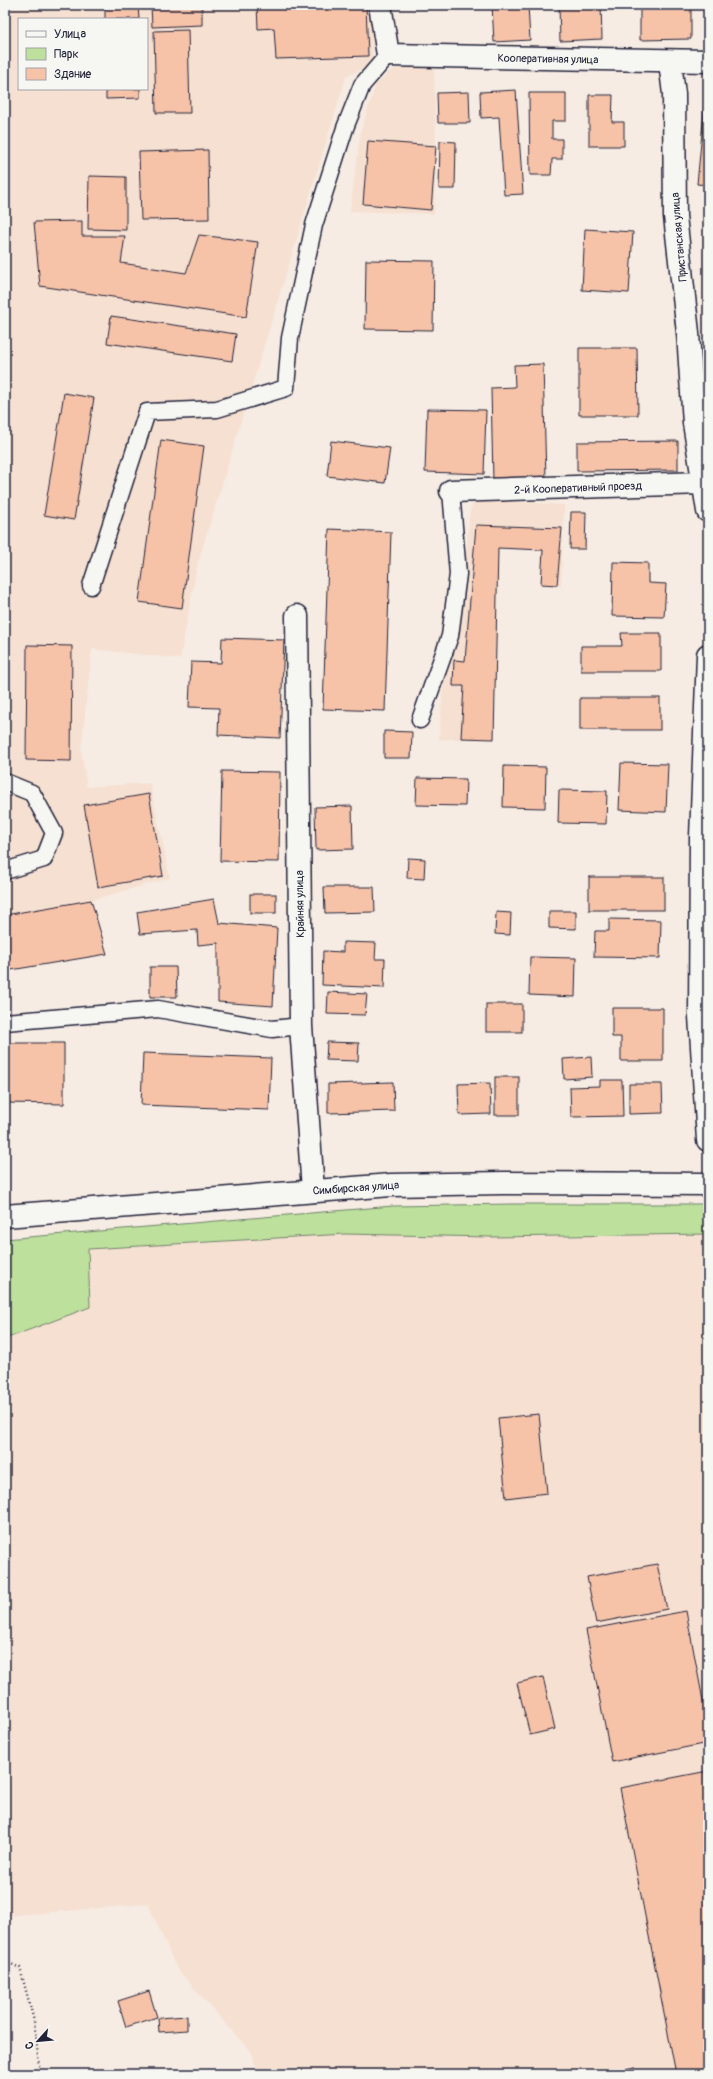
<svg xmlns="http://www.w3.org/2000/svg" width="713" height="2079" font-family="Pangolin,sans-serif">
<style>
.built{fill:#f6e0d1;fill-rule:evenodd}
.green{fill:#bde19c;stroke:#70826c}
.building{fill:#f7c3a8;stroke:#22223b}
.lines{fill:none;stroke-linecap:round;stroke-linejoin:round}
.lane-casing{stroke:#22223b;stroke-width:19}
.street-casing{stroke:#22223b;stroke-width:25}
.primary-casing{stroke:#22223b;stroke-width:25}
.path{stroke:#22223b;stroke-width:2.5;stroke-dasharray:1 3;stroke-linecap:butt}
.lane{stroke:#f6f6f2;stroke-width:16}
.street{stroke:#f6f6f2;stroke-width:22}
.primary{stroke:#f6f6f2;stroke-width:22}
.labels{text-anchor:middle;dominant-baseline:central;stroke-width:3;stroke-linejoin:round;paint-order:stroke}
.street-label{font-size:11px;fill:#22223b;stroke:#f6f6f2}
</style>
<rect width="100%" height="100%" fill="#f6ece3"/>
<filter id="ink" filterUnits="userSpaceOnUse"><feTurbulence type="fractalNoise" baseFrequency=".025" numOctaves="2"/><feDisplacementMap in="SourceGraphic" scale="8" xChannelSelector="R" yChannelSelector="G"/><feConvolveMatrix kernelMatrix="1 2 1 2 8 2 1 2 1" color-interpolation-filters="sRGB"/></filter>
<g filter="url(#ink)">
<g class="built">
<path d="M5,5H370L373,63L346,77L197,566L180,659L92,649L81,750L87,787L150,783L170,878L91,900L107,954L5,971ZM19,19H147V89H19Z"/>
<polygon points="414,65 434,69 436,146 434,214 350,211 361,130 376,85 391,70"/>
<polygon points="476,499 564,505 561,586 541,584 542,550 498,548 494,739 439,739 445,659 459,635 470,509"/>
<polygon points="345,1234 491,1237 708,1234 708,2074 259,2074 250,2051 177,1969 148,1904 5,1916 5,1339 90,1307 87,1249"/>
</g>
<polygon class="green" points="512,1204 708,1204 708,1234 491,1237 345,1234 88,1249 90,1307 5,1339 5,1239 393,1206"/>
<g class="building">
<polygon points="151,5 202,5 202,25 152,27"/>
<polygon points="257,5 366,5 368,56 276,59 274,28 258,29"/>
<polygon points="492,5 528,5 530,40 494,42"/>
<polygon points="559,5 601,5 602,39 560,41"/>
<polygon points="640,5 691,5 691,39 640,40"/>
<polygon points="138,6 139,19 105,19 105,7"/>
<polygon points="188,30 190,113 156,113 154,31"/>
<polygon points="106,89 140,89 140,98 106,99"/>
<polygon points="516,90 523,194 504,195 499,117 481,118 480,92"/>
<polygon points="706,91 708,91 708,185 697,184"/>
<polygon points="469,92 470,123 438,123 437,93"/>
<polygon points="529,93 566,93 566,121 552,121 552,139 562,139 562,159 552,159 551,175 530,175"/>
<polygon points="589,95 613,95 612,122 624,122 624,146 589,146"/>
<polygon points="368,141 436,146 431,210 363,204"/>
<polygon points="440,141 456,142 455,189 439,189"/>
<polygon points="208,150 209,219 141,220 139,152"/>
<polygon points="89,176 126,177 126,230 88,229"/>
<polygon points="82,221 82,236 125,236 121,263 186,273 199,235 258,242 246,317 40,286 34,222"/>
<polygon points="585,229 633,232 629,293 582,290"/>
<polygon points="366,260 434,261 433,330 365,329"/>
<polygon points="111,316 236,334 232,361 107,343"/>
<polygon points="579,348 637,348 638,415 579,415"/>
<polygon points="543,364 546,479 493,481 491,388 515,387 514,365"/>
<polygon points="64,393 94,398 74,520 44,515"/>
<polygon points="427,409 486,410 484,474 425,472"/>
<polygon points="161,440 204,446 182,608 139,602"/>
<polygon points="331,441 390,448 385,483 327,476"/>
<polygon points="678,441 678,470 577,471 577,442"/>
<polygon points="571,512 586,512 585,549 570,549"/>
<polygon points="476,525 562,528 557,585 541,584 543,550 498,548 494,739 461,738 464,686 453,686 454,660 465,661"/>
<polygon points="329,529 391,532 385,711 323,709"/>
<polygon points="613,562 648,563 648,583 666,584 664,617 612,616"/>
<polygon points="621,633 661,633 661,671 581,671 581,646 622,646"/>
<polygon points="222,638 284,640 280,738 218,735 219,708 189,707 191,662 221,663"/>
<polygon points="27,645 72,646 71,761 26,760"/>
<rect x="580" y="698" width="80" height="32"/>
<polygon points="384,731 412,732 411,758 384,758"/>
<polygon points="621,763 668,764 666,812 619,810"/>
<polygon points="504,766 546,767 545,808 503,807"/>
<polygon points="222,771 280,772 279,862 220,861"/>
<polygon points="417,778 466,779 465,806 416,805"/>
<polygon points="559,790 607,791 606,824 558,823"/>
<polygon points="149,794 163,876 98,887 84,805"/>
<polygon points="352,806 353,849 316,850 315,807"/>
<polygon points="408,858 425,859 424,879 407,878"/>
<rect x="589" y="877" width="75" height="33"/>
<polygon points="324,887 374,887 375,912 325,913"/>
<rect x="250" y="894" width="26" height="19"/>
<polygon points="214,899 219,923 277,928 273,1006 218,1002 218,943 198,945 197,930 140,934 137,912"/>
<polygon points="91,900 107,954 5,971 5,915"/>
<polygon points="549,911 576,911 576,929 549,928"/>
<polygon points="496,912 511,913 510,935 495,934"/>
<polygon points="609,919 661,920 660,958 594,957 595,931 609,931"/>
<polygon points="343,942 376,943 375,959 385,959 384,988 322,985 323,951 343,952"/>
<polygon points="530,957 576,958 575,997 529,995"/>
<polygon points="150,967 176,967 177,997 150,997"/>
<polygon points="328,992 367,994 365,1015 327,1014"/>
<rect x="486" y="1004" width="36" height="28"/>
<polygon points="612,1008 663,1008 663,1061 621,1061 621,1037 612,1037"/>
<polygon points="327,1042 359,1043 358,1061 326,1060"/>
<polygon points="5,1043 64,1043 64,1104 5,1103"/>
<polygon points="143,1053 271,1058 269,1110 141,1105"/>
<polygon points="591,1057 592,1077 564,1079 563,1059"/>
<rect x="495" y="1077" width="24" height="38"/>
<polygon points="600,1080 622,1080 623,1116 571,1117 570,1087 600,1086"/>
<polygon points="393,1082 394,1111 328,1113 328,1084"/>
<polygon points="490,1083 491,1114 459,1115 458,1084"/>
<polygon points="629,1084 662,1084 663,1113 629,1114"/>
<polygon points="539,1414 547,1493 506,1498 498,1418"/>
<polygon points="657,1564 667,1609 596,1623 587,1577"/>
<polygon points="686,1611 708,1727 708,1743 612,1762 586,1630"/>
<polygon points="543,1677 555,1729 530,1735 517,1683"/>
<polygon points="708,1771 708,2074 676,2074 620,1788"/>
<polygon points="149,1991 157,2017 126,2027 118,2001"/>
<polygon points="187,2016 187,2030 159,2032 158,2018"/>
<polygon points="634,2067 636,2074 604,2074"/>
<polygon points="190,2069 191,2074 170,2074"/>
</g>
<g class="lines">
<g class="lane-casing">
<g id="lane">
<polyline points="91,586 147,412 217,409 286,388 290,338 314,225 345,128 362,85 388,55"/>
<polyline points="420,720 450,636 458,574 451,491"/>
<polyline points="5,782 32,793 54,833 44,859 5,871"/>
<polyline points="5,1022 158,1009 272,1029 301,1026"/>
</g>
</g>
<g class="street-casing">
<g id="street">
<polyline points="380,5 388,55 708,61"/>
<polyline points="670,62 674,94 675,216 688,333 694,423 708,511"/>
<polyline points="451,491 704,483"/>
<polyline points="297,616 301,1026 313,1190"/>
<polyline points="708,655 701,837 700,1016 708,1140"/>
</g>
</g>
<g class="primary-casing">
<polyline id="primary" points="5,1216 391,1185 503,1183 708,1184"/>
</g>
<polyline class="path" points="5,1961 20,1968 34,2021 40,2074"/>
<use href="#lane" class="lane"/>
<use href="#street" class="street"/>
<use href="#primary" class="primary"/>
</g>
</g>
<g class="labels">
<g class="street-label">
<text transform="translate(548 59) rotate(1)">Кооперативная улица</text>
<text transform="translate(679 237) rotate(-95)">Пристанская улица</text>
<text transform="translate(578 488) rotate(-2)">2-й Кооперативный проезд</text>
<text transform="translate(300 904) rotate(-91)">Крайняя улица</text>
<text transform="translate(356 1188) rotate(-4)">Симбирская улица</text>
</g>
</g>
<rect width="713" height="2079" fill="none" stroke="#f6f6f2" stroke-width="20"/>
<rect x="10" y="10" width="693" height="2059" fill="none" stroke="#22223b" stroke-width="1.5" filter="url(#ink)"/>
<rect x="18" y="18" width="130" height="72" fill="#f6f6f2" stroke="#a1a1a9"/>
<rect x="26" y="31" width="20" height="6" fill="#f6f6f2" stroke="#a1a1a9"/>
<text x="54" y="38" font-size="12" fill="#22223b">Улица</text>
<rect x="26" y="48" width="20" height="12" fill="#bde19c" stroke="#a1a1a9"/>
<text x="54" y="58" font-size="12" fill="#22223b">Парк</text>
<rect x="26" y="68" width="20" height="12" fill="#f7c3a8" stroke="#a1a1a9"/>
<text x="54" y="78" font-size="12" fill="#22223b">Здание</text>
<g transform="translate(38 2041) rotate(243)" stroke="#f6f6f2" stroke-width="3" paint-order="stroke">
<path d="M0-3L7 15L0 10L-7 15Z" fill="#22223b"/>
<text y="-6" font-size="11" font-weight="bold" text-anchor="middle" fill="#22223b">С</text>
</g>
</svg>
